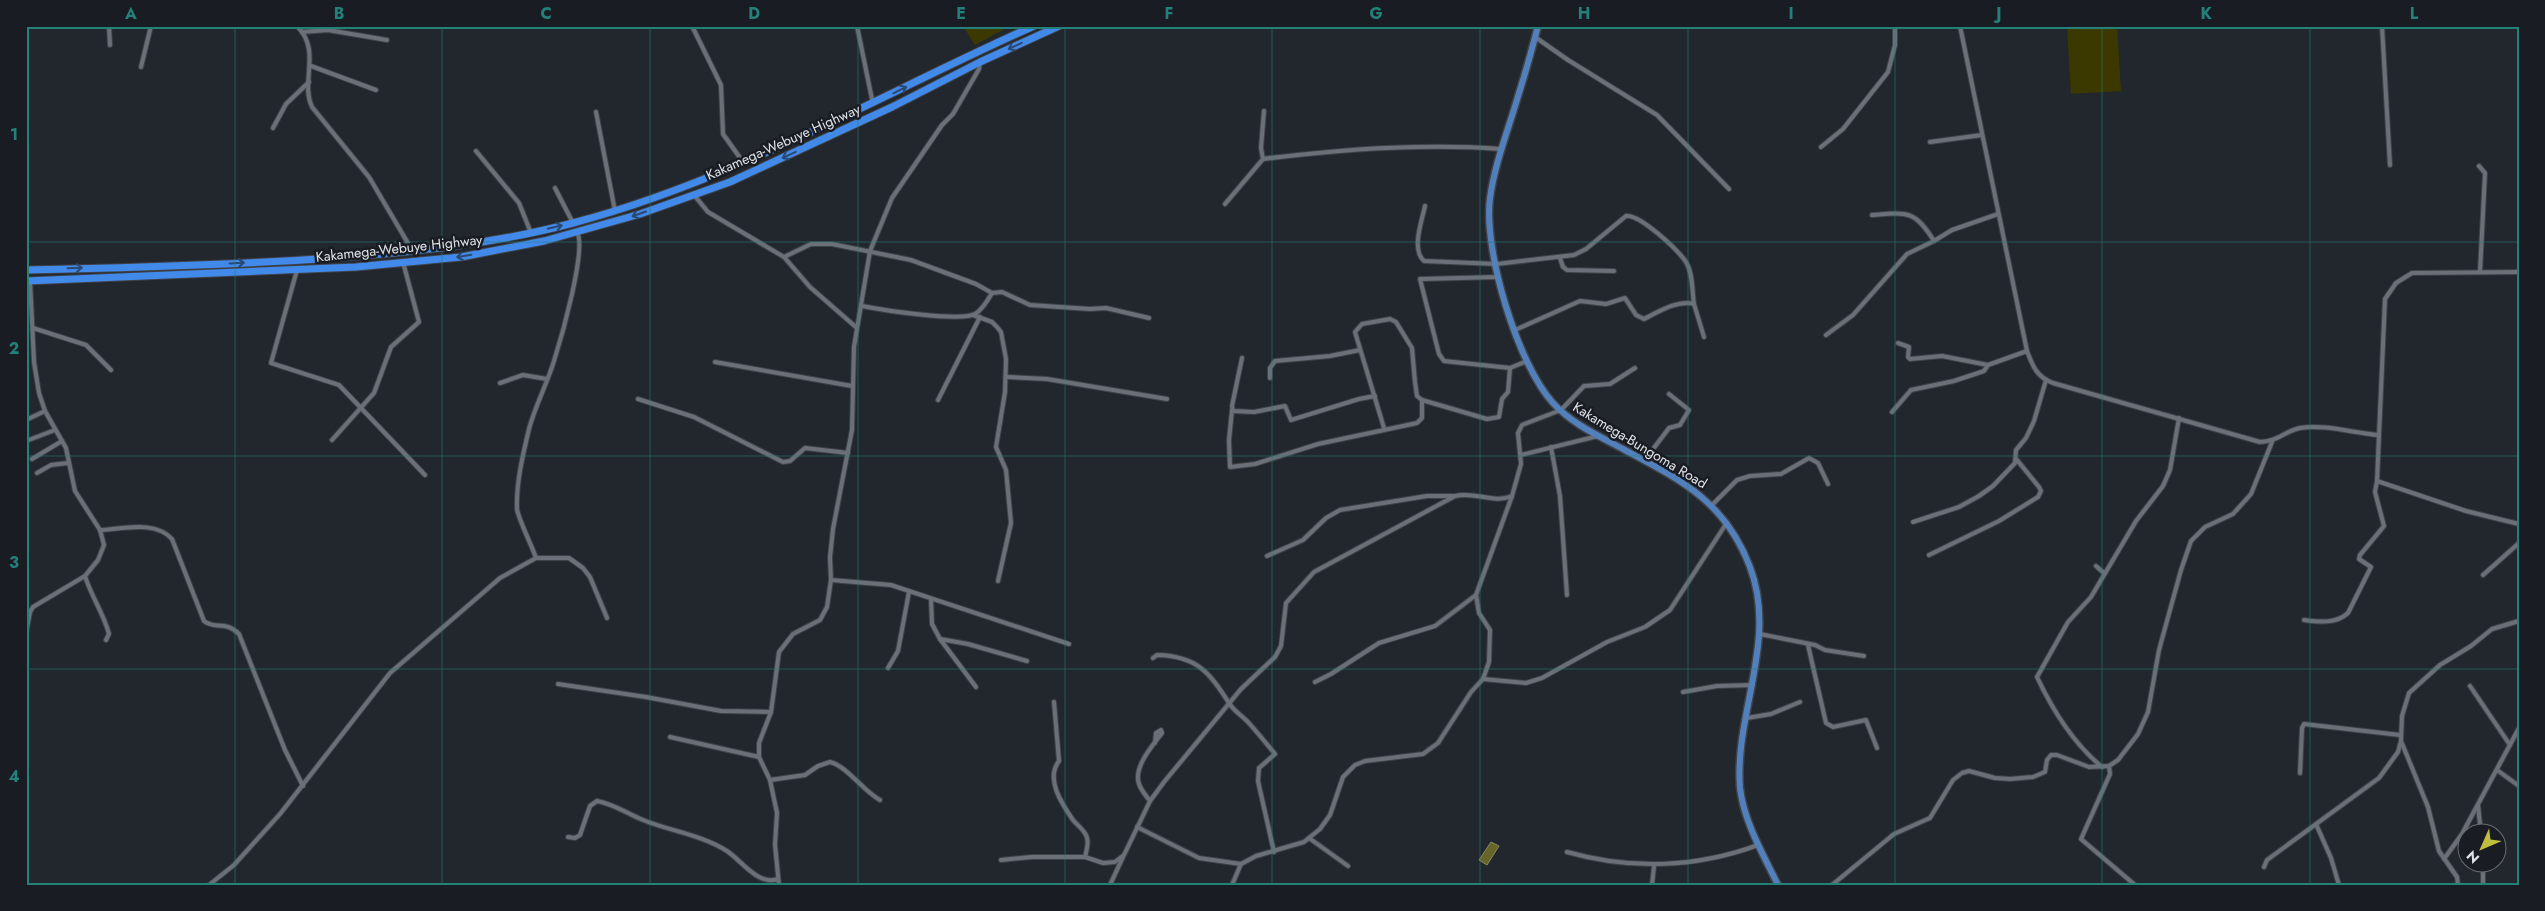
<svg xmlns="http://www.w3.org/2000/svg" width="2545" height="911" font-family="Jost,sans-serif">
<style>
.green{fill:#3c3900}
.water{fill:#666428;stroke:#8a8a61}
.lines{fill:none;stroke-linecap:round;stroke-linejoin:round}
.street-casing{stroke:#3f4247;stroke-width:6}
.primary-casing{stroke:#3f4247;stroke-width:9}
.highway-casing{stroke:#3f4247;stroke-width:9}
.street{stroke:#6b7078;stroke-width:4}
.primary{stroke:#5280bc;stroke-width:6}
.highway{stroke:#428aea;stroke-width:7}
.oneway{stroke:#294973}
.grid{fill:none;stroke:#24817a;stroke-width:1;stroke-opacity:0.55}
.labels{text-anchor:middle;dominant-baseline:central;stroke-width:5;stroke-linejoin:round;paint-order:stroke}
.street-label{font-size:14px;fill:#dfe2e6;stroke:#191d23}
.neatline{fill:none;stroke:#24817a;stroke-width:2}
.grid-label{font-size:16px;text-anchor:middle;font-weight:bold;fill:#24817a}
</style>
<rect width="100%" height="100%" fill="#22272d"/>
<g class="green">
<polygon points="963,26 1010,26 975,45"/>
<polygon points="2067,26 2117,26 2121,91 2071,94"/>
</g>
<polygon class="water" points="1491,842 1499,846 1487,865 1479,860"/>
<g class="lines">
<g class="street-casing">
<g id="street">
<polyline points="109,26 110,45"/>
<path d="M297,26C322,51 300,81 312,107L369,177L412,250"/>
<polyline points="692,26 721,85 723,134 743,162"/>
<polyline points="857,26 873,104"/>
<path d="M1960,26L2027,351C2033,367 2037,377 2053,383L2260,442C2277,442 2285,431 2300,428C2324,424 2354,433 2378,435"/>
<polyline points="2382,26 2390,165"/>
<polyline points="302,32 328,30 387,40"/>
<polyline points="1535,37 1568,60 1657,115 1729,189"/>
<polyline points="311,66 376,90"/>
<polyline points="141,67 151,26"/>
<polyline points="596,112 615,211"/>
<polyline points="273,128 286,104 309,82"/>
<polyline points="1930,142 1982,135"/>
<polyline points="1821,147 1843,129 1888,72 1895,45 1895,26"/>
<polyline points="476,151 519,203 531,233"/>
<path d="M1263,159C1342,149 1422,143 1501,149"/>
<polyline points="2479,166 2485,173 2480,272"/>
<polyline points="555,188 573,223"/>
<polyline points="694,195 708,212 784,257 810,287 857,328"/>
<polyline points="1225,204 1263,159 1261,148 1264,111"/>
<path d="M1425,206C1422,220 1411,250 1424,261L1497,264L1574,255L1586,249L1626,216C1640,214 1678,250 1686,262C1693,273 1692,291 1694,304"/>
<path d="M1872,215C1907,212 1915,210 1934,241L1952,230L1998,214"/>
<polyline points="784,257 811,244 832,244 911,260 976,284 992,293"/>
<polyline points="1560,258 1563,267 1567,270 1614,271"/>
<polyline points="297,270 271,363 339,385 425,475"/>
<polyline points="1498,277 1420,279 1439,354 1444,361 1510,368 1527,361"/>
<path d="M862,306C882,310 960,322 975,314C982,310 988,300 992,293L1002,292L1030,305L1090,309L1106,308L1149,318"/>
<polyline points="973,315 992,322 997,327 1001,332 1006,359 1005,392 996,447 1006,470 1011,523 998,581"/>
<polyline points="33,328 86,345 111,370"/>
<path d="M1515,330L1580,301L1606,304L1625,298L1636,315L1644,319C1658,312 1679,299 1694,304L1704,337"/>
<polyline points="1826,335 1853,315 1907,254 1934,241"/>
<polyline points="1898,343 1909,347 1908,357 1910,359 1942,356 1988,365 2027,351"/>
<polyline points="1242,358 1232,406 1233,411 1254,412 1285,406 1291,420 1359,399 1375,396"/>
<polyline points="715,362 852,386"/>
<polyline points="1007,377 1047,379 1167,399"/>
<polyline points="1270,378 1270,368 1275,361 1330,356 1360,350"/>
<polyline points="500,383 523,375 547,379"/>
<polyline points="638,399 694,417 783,462 790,461 805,448 848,453"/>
<polyline points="938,400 980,317"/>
<polyline points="1232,410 1229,440 1230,467 1255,464 1318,444 1417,423 1422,418 1422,400"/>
<polyline points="1892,412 1911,390 1954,381 1984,371 1988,365"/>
<polyline points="26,420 45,411"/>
<polyline points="1384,428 1355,332 1362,324 1390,319 1396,322 1412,348 1415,382 1417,396 1422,400 1487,419 1499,417 1502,399 1508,392 1510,368"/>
<polyline points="332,440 374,393 391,347 419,322 403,262"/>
<polyline points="26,441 55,430"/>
<polyline points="1551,447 1560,496 1567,595"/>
<polyline points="1521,455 1598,436"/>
<polyline points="32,459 62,441"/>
<polyline points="1644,461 1669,428 1680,425 1689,410 1669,394"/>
<polyline points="37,473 51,465 68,463"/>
<polyline points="2377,481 2466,511 2519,524"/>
<polyline points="1712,505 1737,480 1750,476 1781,474 1809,458 1818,463 1828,484"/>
<polyline points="1913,522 1959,507 1979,496 1993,486 2015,463 2016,450 2026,438 2034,421 2046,380"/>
<path d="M100,530C123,529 155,520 172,539L204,621C215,630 225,620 239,634L285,750L303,786"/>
<polyline points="1929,555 1999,521 2038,497 2041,491 2039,487 2017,460"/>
<polyline points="1267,556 1303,540 1326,518 1340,510 1427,496 1453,496"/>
<path d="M536,558C532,546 518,518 517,509C516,483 523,454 529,429C535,406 547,384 554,361C561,339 587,249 577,232"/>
<polyline points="2096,566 2104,573"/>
<polyline points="2483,575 2519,543"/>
<path d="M85,576C91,596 104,614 109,634L106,640"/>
<polyline points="831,580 891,585 1069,644"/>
<polyline points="931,599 932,624 940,639 968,644 1027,661"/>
<path d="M2304,620C2319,622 2336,624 2348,613L2371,567L2359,559L2360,555L2384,526L2375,492L2377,481L2385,299L2396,283L2412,273L2519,272"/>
<polyline points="26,634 30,612 33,607 85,576 98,560 104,545 100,530 75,491 66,448 45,411 39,393 34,362 30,280"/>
<polyline points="1760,634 1815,645 1825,650 1864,656"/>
<polyline points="940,639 976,687"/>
<polyline points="1808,645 1826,723 1833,727 1866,720 1877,748"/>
<path d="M1153,658L1157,655C1197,656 1209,672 1229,703C1233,710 1242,716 1248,722C1257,732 1266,743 1275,754L1259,768L1258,781L1274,852"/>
<polyline points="888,668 898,651 909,592"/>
<polyline points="1483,679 1526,683 1542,678 1607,642 1645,627 1670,610 1726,524"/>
<polyline points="1315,682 1331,674 1379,643 1435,626 1476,595"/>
<polyline points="558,684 646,697 721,711 771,712"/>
<polyline points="2470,686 2510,745"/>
<polyline points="1683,692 1717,686 1753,685"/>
<path d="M1054,702L1059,761C1045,779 1062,804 1073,820C1078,826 1086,831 1087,838C1089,844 1086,852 1085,857"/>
<polyline points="1747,718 1771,714 1800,702"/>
<polyline points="670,737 759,757"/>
<polyline points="2401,741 2428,807 2439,851 2457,877 2458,885"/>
<polyline points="2109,766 2110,774 2081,839 2135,885"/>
<path d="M2102,767C2073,743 2053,711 2037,677L2068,622L2091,597L2136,521L2163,486L2170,470L2179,418"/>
<polyline points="2497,770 2519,786"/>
<polyline points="2300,773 2302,728 2304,724 2400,735"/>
<path d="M770,780L805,775L818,766L830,762C847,766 863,791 880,800"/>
<path d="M1150,801C1146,796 1141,790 1139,784C1133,767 1153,745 1162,733L1161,730L1156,733L1155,743"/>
<polyline points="2478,805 2481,834"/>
<polyline points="2316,824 2331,858 2339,885"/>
<polyline points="1137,827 1199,858 1241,864"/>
<path d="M568,837L575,838L580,835L590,806L597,801C614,804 628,814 643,820C670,831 702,835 727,851C742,861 758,886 778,879"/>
<polyline points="1309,838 1348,866"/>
<path d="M1567,852C1630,870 1696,868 1758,845"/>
<polyline points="2444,859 2462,834 2519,728"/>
<path d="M1001,860L1032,857H1085L1103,863L1115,862L1124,855L1150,801L1164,782L1241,689L1275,657L1281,646L1286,603L1314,572L1455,496C1475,491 1493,504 1512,496L1521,464L1518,433L1522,425L1561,410L1584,386L1610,384L1635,368"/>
<polyline points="2264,867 2267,860 2379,778 2398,752 2401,741 2402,716 2409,693 2440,665 2471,646 2492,629 2519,621"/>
<polyline points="209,885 234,865 280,814 390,673 500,578 536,558 569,558 583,568 590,577 607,618"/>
<polyline points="779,885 775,845 777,813 770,780 759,757 759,743 771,712 779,652 793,634 820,620 827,607 831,580 830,557 833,529 852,430 854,347 870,251 892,198 942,125 953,114 979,69 980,62"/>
<polyline points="1110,885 1123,857"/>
<polyline points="1232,885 1241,864 1256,856 1304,842 1320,829 1330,815 1343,777 1355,765 1365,761 1423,754 1438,743 1471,692 1483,679 1489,662 1490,630 1479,613 1476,595 1512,496"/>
<polyline points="1652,885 1654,866"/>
<polyline points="1832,885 1894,834 1930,818 1953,780 1962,773 1969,771 1995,778 2010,779 2033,777 2045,772 2047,760 2051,755 2057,755 2089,767 2109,766 2118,760 2138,734 2148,712 2159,650 2181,570 2191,541 2205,527 2233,514 2251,494 2272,442"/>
<polyline points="2483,885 2483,864"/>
</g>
</g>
<g class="primary-casing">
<path id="primary" d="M1538,26C1532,49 1526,71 1519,93C1509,128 1495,162 1490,198C1483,250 1518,365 1553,403C1572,424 1599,436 1623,449C1681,480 1725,501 1750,567C1778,641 1734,714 1740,788C1744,822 1763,854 1778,885"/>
</g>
<g class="highway-casing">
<g id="highway">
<path d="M26,270C128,268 231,265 333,258C414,252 494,244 573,223C736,180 881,94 1034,26"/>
<polyline points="26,281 356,267 461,257 544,241 640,214 730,182 892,107 980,62 1059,26"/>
</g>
</g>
<use href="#street" class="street"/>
<use href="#primary" class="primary"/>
<use href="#highway" class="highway"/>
</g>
<defs><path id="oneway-shaft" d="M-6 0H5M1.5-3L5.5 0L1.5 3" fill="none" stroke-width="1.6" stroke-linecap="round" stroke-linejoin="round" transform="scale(1.25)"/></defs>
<g class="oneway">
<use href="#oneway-shaft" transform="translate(1015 46) rotate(155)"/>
<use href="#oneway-shaft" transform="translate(900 90) rotate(-27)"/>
<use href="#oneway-shaft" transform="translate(789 155) rotate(155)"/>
<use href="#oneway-shaft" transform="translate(639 214) rotate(161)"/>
<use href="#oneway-shaft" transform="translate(555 227) rotate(-13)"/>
<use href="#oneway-shaft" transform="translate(464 256) rotate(171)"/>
<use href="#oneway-shaft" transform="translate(237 263) rotate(-3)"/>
<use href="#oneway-shaft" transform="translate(75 268) rotate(-2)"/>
</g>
<path class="grid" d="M235,26V885M442,26V885M650,26V885M858,26V885M1065,26V885M1272,26V885M1480,26V885M1688,26V885M1895,26V885M2102,26V885M2310,26V885M26,242H2519M26,456H2519M26,669H2519"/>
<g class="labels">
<g class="street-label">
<text transform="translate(783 142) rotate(-24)">Kakamega-Webuye Highway</text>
<text transform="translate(399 248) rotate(-6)">Kakamega-Webuye Highway</text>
<text transform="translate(1640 445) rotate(31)">Kakamega-Bungoma Road</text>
</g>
</g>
<rect width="2545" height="911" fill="none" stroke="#191d23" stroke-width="55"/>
<g transform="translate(2482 848) rotate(225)"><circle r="24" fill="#191d23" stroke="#686c71"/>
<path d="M0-4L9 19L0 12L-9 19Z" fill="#c1bd3f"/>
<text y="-8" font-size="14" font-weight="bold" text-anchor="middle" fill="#dfe2e6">N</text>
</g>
<rect x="28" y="28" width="2490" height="856" class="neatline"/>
<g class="grid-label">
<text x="131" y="19">A</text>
<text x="339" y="19">B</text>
<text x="546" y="19">C</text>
<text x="754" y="19">D</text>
<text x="961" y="19">E</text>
<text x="1169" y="19">F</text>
<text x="1376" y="19">G</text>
<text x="1584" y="19">H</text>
<text x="1791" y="19">I</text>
<text x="1999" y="19">J</text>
<text x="2206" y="19">K</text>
<text x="2414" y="19">L</text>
<text x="14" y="140">1</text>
<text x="14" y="354">2</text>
<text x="14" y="568">3</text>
<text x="14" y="782">4</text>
</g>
</svg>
